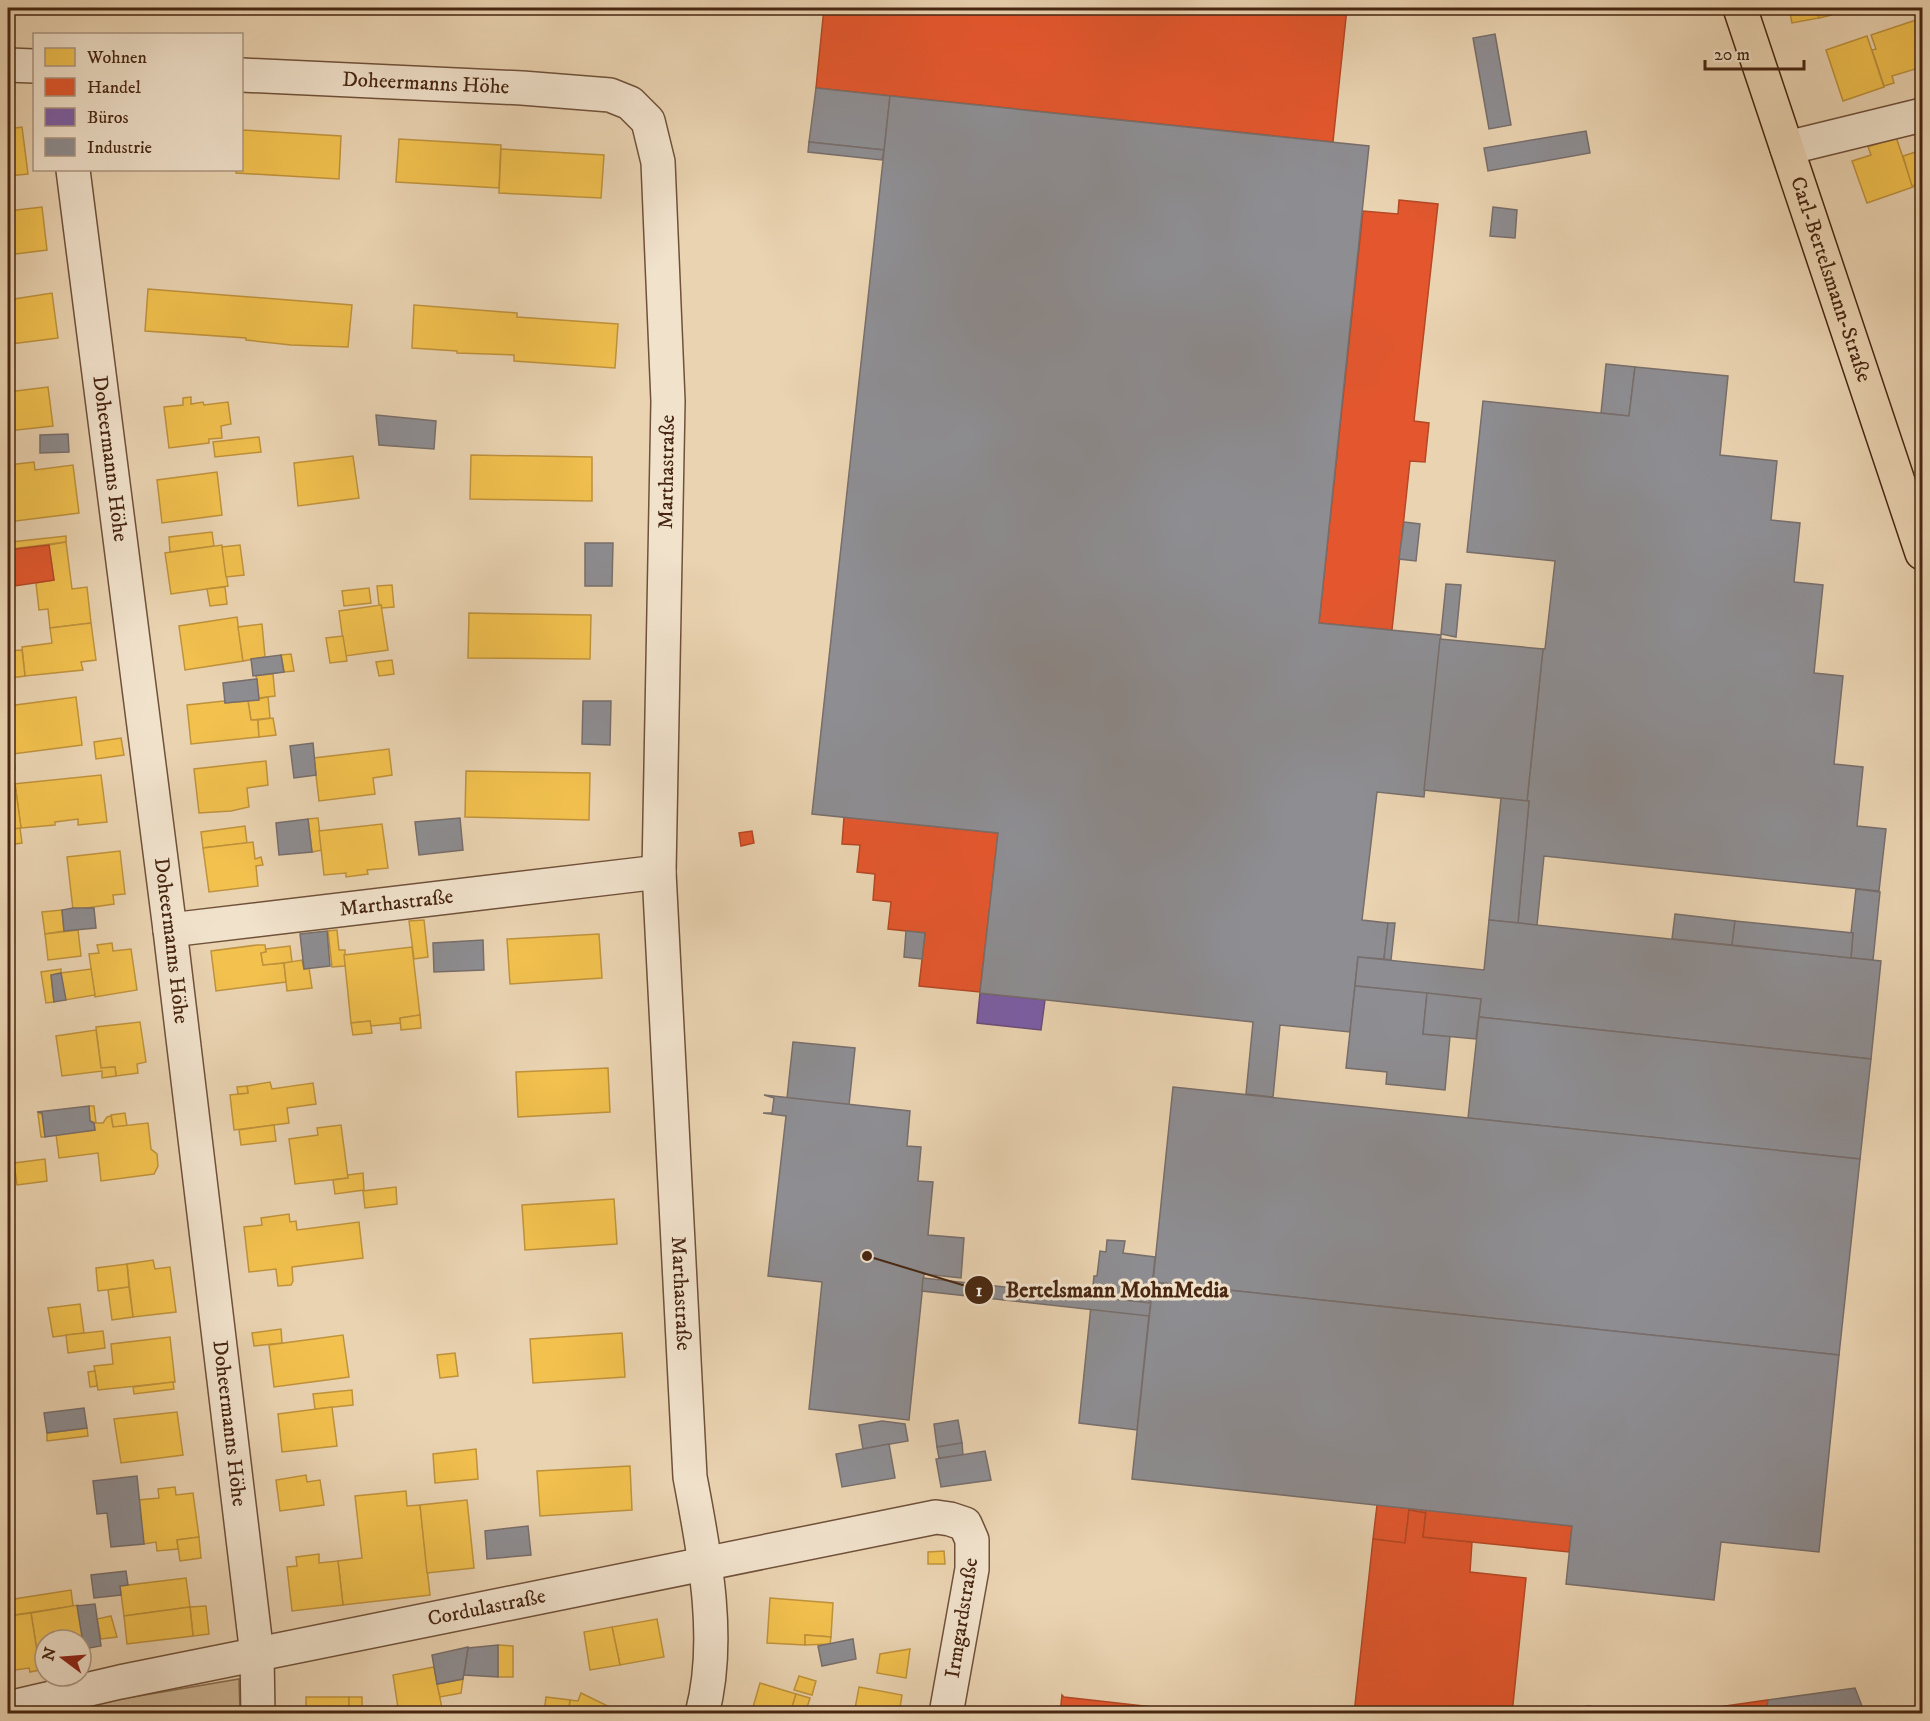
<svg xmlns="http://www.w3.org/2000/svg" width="1930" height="1721" font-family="'IM FELL DW Pica',serif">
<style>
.green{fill:#ceb696;stroke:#8a6e54;stroke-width:1.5}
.homes{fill:#f2c14e;stroke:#bf923c;stroke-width:1.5}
.shops{fill:#e4572e;stroke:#b54825;stroke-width:1.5}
.offices{fill:#7b5ea7;stroke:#6b4d7a;stroke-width:1.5}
.industry{fill:#8d8d92;stroke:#786e6b;stroke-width:1.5}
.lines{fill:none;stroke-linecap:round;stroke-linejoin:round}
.minor-casing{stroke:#705139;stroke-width:36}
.major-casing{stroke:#472611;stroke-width:36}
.minor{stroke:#f1e2cc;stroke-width:33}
.major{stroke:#ead3b1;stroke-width:33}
.labels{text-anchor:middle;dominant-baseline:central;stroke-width:6;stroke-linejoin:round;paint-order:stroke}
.street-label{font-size:21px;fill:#472611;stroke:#f1e2cc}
.leader{fill:none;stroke:#472611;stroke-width:2}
.callout-dot{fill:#472611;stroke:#f1e2cc;stroke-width:2}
.mark-label{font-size:18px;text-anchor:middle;font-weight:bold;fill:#fff}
.callout-label{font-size:22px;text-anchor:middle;font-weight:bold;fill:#472611;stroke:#f1e2cc;stroke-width:6;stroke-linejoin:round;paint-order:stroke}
</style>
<rect width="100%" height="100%" fill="#ead3b1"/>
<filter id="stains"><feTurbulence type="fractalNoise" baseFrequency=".00333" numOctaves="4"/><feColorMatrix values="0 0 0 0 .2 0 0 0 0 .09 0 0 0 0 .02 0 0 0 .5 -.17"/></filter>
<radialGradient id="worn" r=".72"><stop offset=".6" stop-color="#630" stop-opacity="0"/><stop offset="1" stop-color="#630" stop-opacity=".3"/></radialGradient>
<polygon class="green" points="239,1679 240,1713 56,1714 121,1699"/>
<g class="homes">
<polygon points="1789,8 1817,8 1819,18 1792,23"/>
<polygon points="1817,8 1831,8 1832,15 1819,18"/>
<polygon points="1916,20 1922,41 1922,67 1892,76 1894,83 1884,86 1872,50 1876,49 1871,35"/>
<polygon points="1867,36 1884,87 1843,101 1826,50"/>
<polygon points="22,127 28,174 8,176 8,129"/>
<polygon points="242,130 341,136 339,179 236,173 236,170 226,170 242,170"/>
<polygon points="1896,137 1913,187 1867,203 1852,161 1871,155 1868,147"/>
<polygon points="399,139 501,145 499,188 396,182"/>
<polygon points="501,149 604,155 601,198 499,193"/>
<polygon points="1922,150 1922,183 1912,186 1903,156"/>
<polygon points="42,207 47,250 8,255 8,211"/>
<polygon points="148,289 352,305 348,347 291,345 246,340 246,338 145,331"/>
<polygon points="52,293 58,338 11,344 10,339 8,340 8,300"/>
<polygon points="414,305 517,313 517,317 618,324 615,368 514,361 514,355 457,353 457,351 412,348"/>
<polygon points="48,387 53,426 8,431 8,392"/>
<polygon points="191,397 191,404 203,402 204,405 228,402 231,424 221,426 222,438 209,439 209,443 169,448 164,407 183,405 183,398"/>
<polygon points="259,437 261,452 215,457 213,442"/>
<polygon points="471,455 592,457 592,501 470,499"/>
<polygon points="353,456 359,498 298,506 294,463"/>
<polygon points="34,462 35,470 73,465 79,513 8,522 8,465"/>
<polygon points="217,472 222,515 162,523 157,480"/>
<polygon points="212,532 214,546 170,552 169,537"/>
<polygon points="66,536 66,542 11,549 11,542"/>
<polygon points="66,542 72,589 87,587 91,623 50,628 48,609 39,610 36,583 54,580 49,545"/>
<polygon points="222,545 228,586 171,594 165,553"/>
<polygon points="240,545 244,575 226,577 222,547"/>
<polygon points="392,585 394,607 382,608 381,605 379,605 377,586"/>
<polygon points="225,587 227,604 210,606 207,589"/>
<polygon points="369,588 371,603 344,606 342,591"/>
<polygon points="381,605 388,650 345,656 339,611"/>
<polygon points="469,613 591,615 590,659 468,658"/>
<polygon points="237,617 243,661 185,670 179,626"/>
<polygon points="91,623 96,660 81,662 83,670 25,676 22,647 52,643 50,628"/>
<polygon points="262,624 265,657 243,661 238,627"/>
<polygon points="343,636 347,661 330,663 326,638"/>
<polygon points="22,650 25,676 11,678 8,651"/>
<polygon points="291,654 294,671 284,672 281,655"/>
<polygon points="392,660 394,674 379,676 376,662"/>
<polygon points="273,674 275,696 259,698 256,675"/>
<polygon points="76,697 82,745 13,754 8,706"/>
<polygon points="268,697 270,718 251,720 248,701"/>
<polygon points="224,701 225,703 248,701 251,720 258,720 259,737 191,744 187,705"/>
<polygon points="273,718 276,735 259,737 258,720"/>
<polygon points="121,738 124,755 96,759 94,742"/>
<polygon points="389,749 392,775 373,778 375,794 319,801 314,758"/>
<polygon points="13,752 15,769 8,770 8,753"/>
<polygon points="266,761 268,785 247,788 249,807 231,811 199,813 194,769"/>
<polygon points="466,771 590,773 589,820 465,817"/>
<polygon points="101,775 107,822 78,825 78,819 55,822 55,825 21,828 15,784 13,784"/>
<polygon points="15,784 21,828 8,830 8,785"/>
<polygon points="318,818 322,850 312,852 308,819"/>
<polygon points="382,824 388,868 367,870 368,874 346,877 346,873 324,875 319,831"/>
<polygon points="245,826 247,843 203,848 201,832"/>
<polygon points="20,828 22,843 8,845 8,830"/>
<polygon points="253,842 255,859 261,857 263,865 256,866 258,886 209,892 203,848"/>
<polygon points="120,851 125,894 113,895 114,904 73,910 67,857"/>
<polygon points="62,910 64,931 45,934 42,912"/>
<polygon points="424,920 428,957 414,959 409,921"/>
<polygon points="78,930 81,956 48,960 45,934"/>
<polygon points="337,930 339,950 345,950 345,966 332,967 328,931"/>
<polygon points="599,934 602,978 510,984 507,939"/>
<polygon points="112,943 113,951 131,949 137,990 95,997 89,954 99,953 97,945"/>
<polygon points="257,945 265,945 266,952 261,953 263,965 284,963 286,982 216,991 211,951"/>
<polygon points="290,946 292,962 263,965 261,953 266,952 266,949"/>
<polygon points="412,947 420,1015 400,1018 401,1023 371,1026 370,1021 351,1023 344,955"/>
<polygon points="302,960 304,969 309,968 312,988 287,991 284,963"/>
<polygon points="61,969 61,973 51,975 54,1002 46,1003 41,972"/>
<polygon points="91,969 95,995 65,1000 61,973"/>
<polygon points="420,1015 421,1028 401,1030 400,1018"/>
<polygon points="370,1021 372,1033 353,1035 351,1023"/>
<polygon points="140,1022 146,1062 137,1064 138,1073 116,1076 115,1067 101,1068 96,1027"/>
<polygon points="96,1030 101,1068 115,1067 116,1076 102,1078 102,1071 62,1076 56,1036"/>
<polygon points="608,1068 610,1112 518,1117 516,1072"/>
<polygon points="270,1082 272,1089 313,1083 316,1104 287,1108 289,1123 234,1130 230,1095 248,1093 247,1086"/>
<polygon points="247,1086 248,1093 238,1094 237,1087"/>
<polygon points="89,1106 94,1106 96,1123 90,1121"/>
<polygon points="42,1113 45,1137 41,1137 38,1114"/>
<polygon points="125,1113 127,1126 113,1127 111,1115"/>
<polygon points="111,1116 113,1127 148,1123 151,1149 157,1154 158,1166 154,1174 101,1181 98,1153 59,1158 56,1134 95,1130 94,1123 103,1123 107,1117"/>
<polygon points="274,1125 276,1141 241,1145 239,1130"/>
<polygon points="341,1125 348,1178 295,1184 289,1139 318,1135 317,1128"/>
<polygon points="45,1159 47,1181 17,1185 14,1163"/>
<polygon points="363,1173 364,1190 335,1194 333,1180 348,1178 348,1175"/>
<polygon points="396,1187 397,1204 365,1208 363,1191"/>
<polygon points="614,1199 617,1244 525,1250 522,1205"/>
<polygon points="289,1214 290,1222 296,1221 297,1230 359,1222 363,1258 292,1267 293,1281 291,1285 278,1286 276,1269 249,1272 244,1227 262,1225 261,1218"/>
<polygon points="153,1260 155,1269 170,1267 176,1312 133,1317 127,1264"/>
<polygon points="127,1264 129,1287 98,1291 96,1268"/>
<polygon points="129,1287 133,1317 112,1320 108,1290"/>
<polygon points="80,1304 84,1333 53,1337 48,1308"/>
<polygon points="281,1329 282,1343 254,1346 252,1333"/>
<polygon points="103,1331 105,1348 68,1353 66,1335"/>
<polygon points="622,1333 625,1377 533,1383 530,1339"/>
<polygon points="343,1335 349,1377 274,1387 269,1345"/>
<polygon points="170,1337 175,1382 98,1390 94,1366 113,1364 111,1344"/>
<polygon points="455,1353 458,1376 440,1378 437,1355"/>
<polygon points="95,1371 97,1386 90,1387 88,1372"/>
<polygon points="173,1382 174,1389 134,1394 133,1387"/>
<polygon points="352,1390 353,1405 315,1409 313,1394"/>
<polygon points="332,1407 337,1446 282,1452 278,1414"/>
<polygon points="177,1412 183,1455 121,1463 114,1419"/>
<polygon points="87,1428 88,1436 47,1441 47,1433"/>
<polygon points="476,1449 478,1479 435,1483 433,1454"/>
<polygon points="630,1466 632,1510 540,1516 537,1471"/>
<polygon points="306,1475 307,1482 320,1480 324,1505 280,1511 276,1480"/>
<polygon points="175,1487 176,1495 193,1493 199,1537 177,1540 178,1549 157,1551 156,1542 144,1544 138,1500 159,1498 158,1489"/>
<polygon points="406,1491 407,1506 420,1505 430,1595 343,1605 338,1561 362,1558 355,1496"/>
<polygon points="467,1500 474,1568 427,1573 420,1505"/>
<polygon points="199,1537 201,1558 180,1561 177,1540"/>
<polygon points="944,1551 945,1564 928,1564 928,1552"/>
<polygon points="319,1554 319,1563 338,1561 343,1605 292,1611 287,1567 297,1566 296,1557"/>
<polygon points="186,1578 190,1607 124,1616 120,1586"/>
<polygon points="71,1590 73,1606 8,1616 8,1600"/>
<polygon points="770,1598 833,1603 831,1637 805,1635 805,1645 767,1643"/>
<polygon points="78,1605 86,1659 81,1660 81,1640 45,1640 45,1669 40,1670 31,1613"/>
<polygon points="206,1606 209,1634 193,1636 190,1607"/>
<polygon points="190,1607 193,1636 127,1644 124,1616"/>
<polygon points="31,1613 40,1670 30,1672 29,1668 8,1671 8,1616"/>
<polygon points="111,1616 117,1637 101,1639 97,1619"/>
<polygon points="657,1619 664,1657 620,1665 612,1627"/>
<polygon points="612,1627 620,1665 590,1670 584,1632"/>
<polygon points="805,1635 831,1637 830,1644 805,1645"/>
<polygon points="498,1645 513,1646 513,1677 498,1677"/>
<polygon points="910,1649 906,1678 877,1673 880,1654"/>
<polygon points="434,1667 443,1714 400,1714 399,1707 398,1708 393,1675"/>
<polygon points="799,1676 816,1681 812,1695 794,1690"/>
<polygon points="463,1679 461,1693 440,1697 437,1684"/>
<polygon points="760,1683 796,1694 790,1714 751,1714"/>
<polygon points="859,1687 902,1695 899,1714 854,1714"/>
<polygon points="581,1693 614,1709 612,1714 568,1714 570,1700 578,1701"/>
<polygon points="796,1694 810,1698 805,1714 790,1714"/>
<rect x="306" y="1697" width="43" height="17"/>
<rect x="349" y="1697" width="13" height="17"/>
<polygon points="546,1697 570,1700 568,1714 544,1714"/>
</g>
<g class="shops">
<polygon points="824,8 1347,8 1333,142 816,88"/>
<polygon points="1399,200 1438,204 1414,421 1429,423 1425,462 1410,461 1392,630 1319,623 1363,211 1398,214"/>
<polygon points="1501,222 1512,223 1511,234 1500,233"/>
<polygon points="49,545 54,580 8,587 8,550"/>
<polygon points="844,817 998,833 980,992 919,986 925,933 888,929 891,902 873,900 875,874 857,872 860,845 842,844"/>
<polygon points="752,831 754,843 741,846 739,833"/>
<polygon points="1377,1505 1426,1510 1426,1513 1409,1510 1405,1543 1373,1539"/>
<polygon points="1409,1510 1426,1513 1423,1537 1472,1542 1470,1572 1526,1578 1512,1714 1354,1714 1373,1539 1405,1543"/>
<polygon points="1426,1510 1572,1526 1569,1552 1423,1537"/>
<polygon points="1062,1695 1064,1697 1215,1714 1060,1714"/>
<polygon points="1768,1700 1766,1714 1698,1714 1698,1710"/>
</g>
<polygon class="offices" points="980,993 1045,1000 1041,1030 977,1023"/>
<g class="industry">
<polygon points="1495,34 1511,125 1489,129 1473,38"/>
<polygon points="816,88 890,96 884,150 809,142"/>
<polygon points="890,96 1369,146 1319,623 1441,635 1424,797 1377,792 1362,920 1388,923 1384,959 1358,957 1350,1032 1280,1025 1273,1097 1246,1094 1253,1022 980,993 998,833 812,814"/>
<polygon points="1586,131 1590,153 1488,171 1484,148"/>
<polygon points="809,142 884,150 882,160 808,152"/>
<polygon points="1493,207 1517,210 1515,238 1490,236"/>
<polygon points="1606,364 1635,367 1629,416 1601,413"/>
<polygon points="1635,367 1728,376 1720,455 1777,461 1771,520 1800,523 1794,582 1823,585 1814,673 1843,676 1834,764 1863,767 1857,826 1886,829 1879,891 1544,856 1537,925 1518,923 1529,801 1527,801 1543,649 1545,649 1555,561 1467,552 1483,401 1629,416"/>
<polygon points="376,415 436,421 434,449 379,445"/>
<polygon points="68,434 69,452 40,453 40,435"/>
<polygon points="1404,522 1420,524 1416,561 1399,559"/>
<polygon points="585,543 613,543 612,586 585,586"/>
<polygon points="1446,584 1461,585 1456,637 1441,634"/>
<polygon points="1440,639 1543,649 1527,801 1424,790"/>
<polygon points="281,655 284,672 253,676 251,659"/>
<polygon points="257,679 259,700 225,703 223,683"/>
<polygon points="11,690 13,705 8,706 8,691"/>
<polygon points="583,701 611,701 610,745 582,744"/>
<polygon points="313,743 316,775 294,778 290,746"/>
<polygon points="1501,798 1529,801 1518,923 1489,920"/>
<polygon points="460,818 463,850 419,855 415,822"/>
<polygon points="308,819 312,852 279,855 276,823"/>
<polygon points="1856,889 1880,892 1873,960 1851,958 1853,933 1851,933"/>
<polygon points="73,908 94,908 96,928 64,931 62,910"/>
<polygon points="1675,914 1735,921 1732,945 1672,939"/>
<polygon points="1489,920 1881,961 1871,1059 1479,1017 1481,999 1355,986 1358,957 1484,970"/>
<polygon points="1735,921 1853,933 1851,958 1732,945"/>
<polygon points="1388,923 1395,923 1391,960 1384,959"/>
<polygon points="327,931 330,966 304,969 300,934"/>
<polygon points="906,931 925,933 922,959 904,957"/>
<polygon points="483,940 484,970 434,972 433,943"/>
<polygon points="61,973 66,1000 54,1002 51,975"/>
<polygon points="1355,986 1427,993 1423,1034 1450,1036 1445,1090 1386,1084 1387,1072 1346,1068"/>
<polygon points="1427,993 1481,999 1476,1039 1423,1034"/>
<polygon points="1479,1017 1871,1059 1860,1159 1468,1118"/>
<polygon points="793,1042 855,1048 849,1105 787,1098"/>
<polygon points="1173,1087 1860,1159 1839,1355 1153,1282"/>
<polygon points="764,1095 910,1111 907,1146 921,1147 918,1181 933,1182 928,1235 964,1238 961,1278 924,1274 909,1420 809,1409 822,1282 768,1276 786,1116 763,1113 772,1113 774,1098"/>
<polygon points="89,1106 90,1121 94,1123 95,1130 45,1137 42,1113 37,1112"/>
<polygon points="1107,1240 1125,1241 1123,1253 1155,1257 1137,1430 1079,1423 1094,1276 1097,1276 1100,1251 1106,1252"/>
<polygon points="923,1278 1151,1303 1149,1316 922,1291"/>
<polygon points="1153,1282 1839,1355 1819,1552 1721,1542 1714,1600 1566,1584 1572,1526 1132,1479"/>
<polygon points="84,1408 87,1428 47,1433 44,1413"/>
<polygon points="958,1420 962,1443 937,1447 934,1424"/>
<polygon points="882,1421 905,1424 908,1441 863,1449 859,1425"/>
<polygon points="962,1443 963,1455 939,1458 937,1447"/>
<polygon points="889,1444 895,1478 842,1487 836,1454"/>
<polygon points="985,1451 991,1480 941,1487 936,1459"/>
<polygon points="137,1476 144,1544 111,1547 107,1513 97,1514 93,1481"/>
<polygon points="528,1526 531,1555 487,1559 485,1531"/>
<polygon points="126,1571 128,1585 120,1586 121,1595 94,1598 91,1575"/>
<polygon points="95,1604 101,1646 84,1649 77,1606"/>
<polygon points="853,1639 856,1659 822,1666 818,1646"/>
<polygon points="498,1645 498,1677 464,1675 468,1648"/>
<polygon points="468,1647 463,1679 437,1684 432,1655"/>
<polygon points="1855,1688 1865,1714 1766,1714 1768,1700"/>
<polygon points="1587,1706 1660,1714 1587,1714"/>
</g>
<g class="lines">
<g class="minor-casing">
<g id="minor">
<polyline points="8,65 34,66"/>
<path id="s1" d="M242,75L522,88L610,95L630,103L648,121L658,162L668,401L659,872L690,1477C704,1551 722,1639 702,1714"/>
<polyline points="1787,148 1922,115"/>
<path id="s2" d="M73,170L170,930L257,1655L258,1714"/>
<path id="s3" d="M170,930L659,872"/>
<path id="s4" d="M8,1708L120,1682L936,1517L950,1519L965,1524L972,1540V1569L946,1714"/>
</g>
</g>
<g class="major-casing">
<g id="major">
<path id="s5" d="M1740,8L1922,553"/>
</g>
</g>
<use href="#minor" class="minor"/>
<use href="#major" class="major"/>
</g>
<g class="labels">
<g class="street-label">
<text stroke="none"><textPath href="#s1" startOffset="184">Doheermanns Höhe</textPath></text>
<text stroke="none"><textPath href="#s5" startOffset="286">Carl-Bertelsmann-Straße</textPath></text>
<text stroke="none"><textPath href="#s2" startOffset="291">Doheermanns Höhe</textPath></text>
<text transform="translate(667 472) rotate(-89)">Marthastraße</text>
<text stroke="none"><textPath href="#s3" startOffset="228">Marthastraße</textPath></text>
<text stroke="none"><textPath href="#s2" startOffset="777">Doheermanns Höhe</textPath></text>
<text stroke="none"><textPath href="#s1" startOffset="1590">Marthastraße</textPath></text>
<text stroke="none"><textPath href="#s2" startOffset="1263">Doheermanns Höhe</textPath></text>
<text stroke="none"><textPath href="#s4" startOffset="489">Cordulastraße</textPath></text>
<text transform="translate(962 1618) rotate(-81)">Irmgardstraße</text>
</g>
</g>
<path class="leader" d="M867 1256L979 1290"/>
<g class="callout-dot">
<circle cx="867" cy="1256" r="6"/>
<circle cx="979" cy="1290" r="15"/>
</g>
<g class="mark-label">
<text x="979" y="1296">1</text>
</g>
<g class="callout-label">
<text x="1117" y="1297">Bertelsmann MohnMedia</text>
</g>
<rect width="1930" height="1721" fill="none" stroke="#ead3b1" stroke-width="30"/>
<rect x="9" y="9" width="1912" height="1703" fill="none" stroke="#472611" stroke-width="3"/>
<rect x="15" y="15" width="1900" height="1691" fill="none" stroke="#472611" stroke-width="1.5"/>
<rect x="33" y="33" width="210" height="138" fill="#f1e2cc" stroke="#ad9781" stroke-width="1.5"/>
<rect x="45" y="48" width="30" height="18" fill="#f2c14e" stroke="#ad9781" stroke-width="1.5"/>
<text x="87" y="63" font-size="18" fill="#472611">Wohnen</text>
<rect x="45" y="78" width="30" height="18" fill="#e4572e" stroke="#ad9781" stroke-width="1.5"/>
<text x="87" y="93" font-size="18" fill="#472611">Handel</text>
<rect x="45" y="108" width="30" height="18" fill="#7b5ea7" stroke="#ad9781" stroke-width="1.5"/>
<text x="87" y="123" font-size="18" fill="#472611">Büros</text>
<rect x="45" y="138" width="30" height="18" fill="#8d8d92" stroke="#ad9781" stroke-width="1.5"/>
<text x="87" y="153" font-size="18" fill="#472611">Industrie</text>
<g transform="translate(63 1658) rotate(286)"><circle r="28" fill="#f1e2cc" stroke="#ad9781" stroke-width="1.5"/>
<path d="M0-4.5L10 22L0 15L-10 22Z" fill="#8f2418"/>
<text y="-9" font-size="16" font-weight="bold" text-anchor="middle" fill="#472611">N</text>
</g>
<path d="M1705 60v9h99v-9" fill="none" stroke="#472611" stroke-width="3"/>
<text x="1714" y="60" font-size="18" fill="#472611" stroke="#f1e2cc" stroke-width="4.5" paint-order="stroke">20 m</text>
<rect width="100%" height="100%" filter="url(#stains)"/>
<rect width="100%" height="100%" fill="url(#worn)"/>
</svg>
